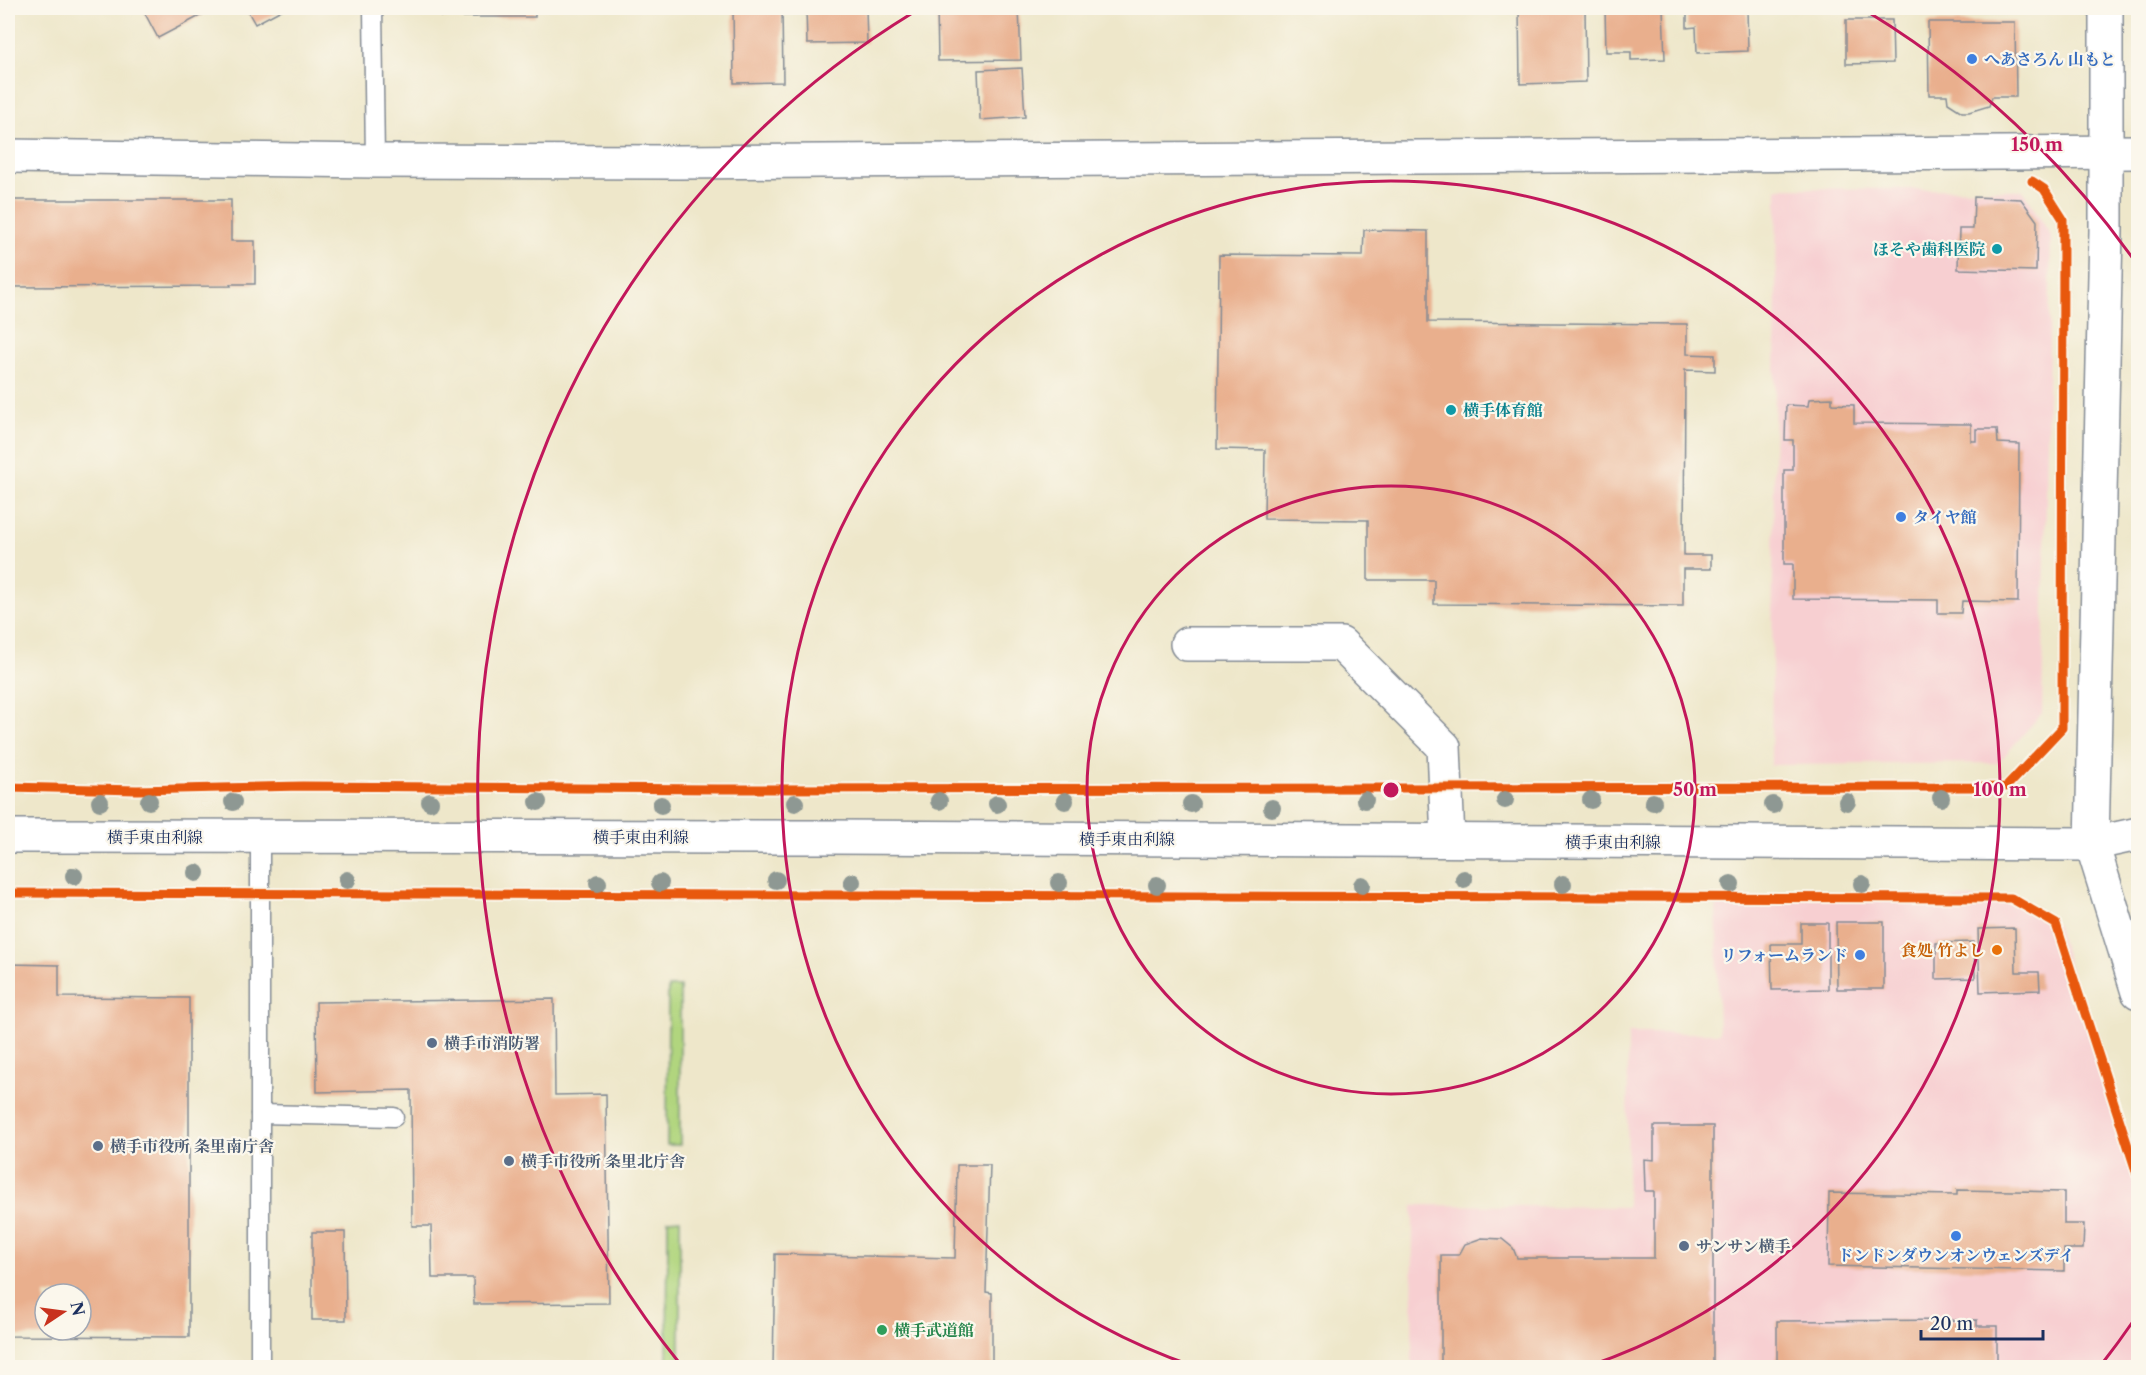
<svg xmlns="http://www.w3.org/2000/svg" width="2146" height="1375" font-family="'Libre Caslon Text','Noto Serif JP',serif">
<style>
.built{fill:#f7cfd1}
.green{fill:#b1d57e;stroke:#66826e;stroke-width:1.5}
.building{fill:#e9af8d;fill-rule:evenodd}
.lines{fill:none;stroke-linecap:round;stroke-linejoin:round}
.lane-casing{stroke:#848b94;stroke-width:21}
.street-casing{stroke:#848b94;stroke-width:36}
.secondary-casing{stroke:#848b94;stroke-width:36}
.primary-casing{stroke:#848b94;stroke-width:36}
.lane{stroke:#fff;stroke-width:18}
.street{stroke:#fff;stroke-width:33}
.secondary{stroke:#fff;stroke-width:33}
.primary{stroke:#fff;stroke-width:33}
.cycleway-casing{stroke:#fbf7ec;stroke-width:13}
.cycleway{stroke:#e8590c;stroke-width:9}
.tree{fill:#8e9893}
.ring{fill:none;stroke:#c2185b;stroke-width:3}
.shop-dot{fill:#3f7fe0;stroke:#fbf7ec;stroke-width:2}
.culture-dot{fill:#0f9aa8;stroke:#fbf7ec;stroke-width:2}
.food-dot{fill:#e8710a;stroke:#fbf7ec;stroke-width:2}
.service-dot{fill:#5c6f8a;stroke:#fbf7ec;stroke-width:2}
.leisure-dot{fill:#2e9e5b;stroke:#fbf7ec;stroke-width:2}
.labels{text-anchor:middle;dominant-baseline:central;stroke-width:4.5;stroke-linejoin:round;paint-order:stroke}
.shop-label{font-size:16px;font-weight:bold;fill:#366cbe;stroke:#fbf7ec;text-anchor:start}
.culture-label{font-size:16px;font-weight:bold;fill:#0d838f;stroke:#fbf7ec;text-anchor:end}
.street-label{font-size:16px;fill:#1b2f5e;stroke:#fbf7ec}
.food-label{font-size:16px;font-weight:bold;fill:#c56008;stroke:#fbf7ec;text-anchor:end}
.service-label{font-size:16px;font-weight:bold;fill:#4e5e75;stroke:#fbf7ec;text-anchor:start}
.leisure-label{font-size:16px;font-weight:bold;fill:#27864d;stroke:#fbf7ec;text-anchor:start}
.centre{fill:#c2185b;stroke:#fbf7ec;stroke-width:3}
.ring-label{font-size:18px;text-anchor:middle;font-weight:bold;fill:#c2185b;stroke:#fbf7ec;stroke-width:4.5;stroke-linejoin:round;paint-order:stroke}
</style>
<rect width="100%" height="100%" fill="#fbf7ec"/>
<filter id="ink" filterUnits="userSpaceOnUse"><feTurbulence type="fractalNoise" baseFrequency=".0167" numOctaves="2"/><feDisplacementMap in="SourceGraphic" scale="12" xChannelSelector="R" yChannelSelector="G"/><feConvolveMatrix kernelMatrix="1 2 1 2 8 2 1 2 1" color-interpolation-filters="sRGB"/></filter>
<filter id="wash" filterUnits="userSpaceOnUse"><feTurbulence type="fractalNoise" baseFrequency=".008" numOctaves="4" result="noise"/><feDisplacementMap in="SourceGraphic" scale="24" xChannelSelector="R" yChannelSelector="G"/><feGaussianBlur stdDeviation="1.35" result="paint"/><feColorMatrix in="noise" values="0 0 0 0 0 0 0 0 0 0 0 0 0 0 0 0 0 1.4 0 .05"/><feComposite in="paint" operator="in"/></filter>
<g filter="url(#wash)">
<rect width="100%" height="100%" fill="#eee7ca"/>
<g class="built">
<polygon points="1777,188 2023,190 2051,236 2042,713 1998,763 1771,765"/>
<polygon points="1716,898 2011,898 2056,924 2138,1177 2138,1367 1412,1368 1413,1205 1627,1207 1628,1033 1719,1033"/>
</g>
<g class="green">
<polygon points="668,987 680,987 680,1145 667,1145"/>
<polygon points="680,1219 680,1367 667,1367 668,1220"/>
</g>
<g id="blocks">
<g class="building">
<polygon points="142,8 215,8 158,38"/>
<polygon points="246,8 285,8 255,24"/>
<rect x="442" y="8" width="93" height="9"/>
<polygon points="733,8 782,8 783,82 734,83"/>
<polygon points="806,8 866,8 867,43 807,44"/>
<polygon points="937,8 1019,8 1021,60 938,61"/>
<polygon points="1519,8 1585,8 1586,82 1520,84"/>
<polygon points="1605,8 1663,8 1665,59 1631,60 1631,52 1606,52"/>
<polygon points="1687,8 1747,8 1748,51 1697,53 1696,27 1687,28"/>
<polygon points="1846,20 1892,20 1893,63 1846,64"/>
<polygon points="1928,22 2015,22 2016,97 1992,97 1989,106 1969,112 1962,112 1948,103 1947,95 1929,95"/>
<polygon points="1022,68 1025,117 980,120 978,70"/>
<polygon points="1974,197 2021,199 2037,221 2036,271 1958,269 1959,229 1973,229"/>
<polygon points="8,200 231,200 231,241 255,241 255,284 230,284 231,286 8,287"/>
<polygon points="1364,230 1428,231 1428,322 1687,324 1687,354 1715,355 1715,371 1685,370 1684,555 1711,555 1711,569 1683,569 1683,606 1434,604 1434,580 1368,580 1368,520 1264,519 1265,450 1217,449 1219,255 1363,256"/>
<polygon points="1832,398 1832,404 1854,405 1854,423 1971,424 1971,441 1976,441 1976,429 1997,429 1998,443 2019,444 2018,602 1962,601 1961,613 1938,613 1938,600 1793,599 1793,564 1784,564 1784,470 1793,470 1793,440 1785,440 1786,405 1808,406 1809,399"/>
<polygon points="1836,922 1884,922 1884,989 1837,989"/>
<polygon points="1801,923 1828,923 1828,989 1772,990 1771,944 1801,944"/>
<polygon points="2015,928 2016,972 2039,972 2040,990 1980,992 1978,929"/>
<polygon points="1974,942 1975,978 1936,979 1936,943"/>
<path d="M8,964L59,965V997L189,998V1337L8,1336ZM45,1294H81V1330H45Z"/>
<polygon points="554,999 555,1095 606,1094 609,1303 474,1304 473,1278 432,1278 431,1226 412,1226 411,1090 317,1092 316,1002"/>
<polygon points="1654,1126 1713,1126 1713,1368 1441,1368 1441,1255 1459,1255 1465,1244 1482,1238 1502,1239 1513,1248 1517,1258 1654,1258 1654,1191 1645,1191 1644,1159 1654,1160"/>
<polygon points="957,1165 990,1165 986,1292 992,1293 992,1368 773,1368 775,1254 955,1258"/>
<polygon points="1957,1190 2064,1192 2064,1224 2084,1224 2083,1249 2064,1249 2064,1271 1828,1266 1829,1193 1957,1195"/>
<polygon points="312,1232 345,1232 346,1320 312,1320"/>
<polygon points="1977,1320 1977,1326 1997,1326 1997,1368 1777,1368 1777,1321"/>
</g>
</g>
</g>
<g filter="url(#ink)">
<use href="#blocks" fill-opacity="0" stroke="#848b94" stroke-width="1.5"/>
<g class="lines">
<g class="lane-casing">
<g id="lane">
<polyline points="373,8 375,161"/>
<polyline points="260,837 260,1368"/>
<polyline points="260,1114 394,1117"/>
</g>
</g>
<g class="street-casing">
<g id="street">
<polyline points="8,156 375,161 678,162 2138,152"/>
<polyline points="1187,644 1341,644 1444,747 1448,840"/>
<polyline points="2092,844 2138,834"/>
</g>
</g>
<g class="secondary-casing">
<polyline id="secondary" points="2092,844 2106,231 2106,8"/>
</g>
<g class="primary-casing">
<polyline id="primary" points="8,836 828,837 2092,844 2138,992"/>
</g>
<use href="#lane" class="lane"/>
<use href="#street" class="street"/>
<use href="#secondary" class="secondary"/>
<use href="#primary" class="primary"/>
<g class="cycleway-casing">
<g id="cycleway">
<polyline points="8,787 137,790 302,786 718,789 2006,787 2062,728 2063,219 2044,189 2032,181"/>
<polyline points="8,893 2011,898 2056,924 2138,1177"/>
</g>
</g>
<use href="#cycleway" class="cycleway"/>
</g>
<g class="tree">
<circle cx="1941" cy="798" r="9"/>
<circle cx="1365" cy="800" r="9"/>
<circle cx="1505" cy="800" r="9"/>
<circle cx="1591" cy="800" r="9"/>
<circle cx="149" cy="801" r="9"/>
<circle cx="939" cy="801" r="9"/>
<circle cx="1065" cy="801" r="9"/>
<circle cx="100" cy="802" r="9"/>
<circle cx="233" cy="802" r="9"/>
<circle cx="430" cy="802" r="9"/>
<circle cx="538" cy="802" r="9"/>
<circle cx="1653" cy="802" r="9"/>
<circle cx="1847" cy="802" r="9"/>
<circle cx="795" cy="803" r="9"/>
<circle cx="997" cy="804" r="9"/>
<circle cx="1191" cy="804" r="9"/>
<circle cx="661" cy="805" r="9"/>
<circle cx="1773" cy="805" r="9"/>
<circle cx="1272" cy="808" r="9"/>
<circle cx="196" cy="873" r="9"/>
<circle cx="74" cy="876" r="9"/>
<circle cx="1464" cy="879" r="9"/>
<circle cx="347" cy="880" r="9"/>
<circle cx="776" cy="880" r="9"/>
<circle cx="852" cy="882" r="9"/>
<circle cx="598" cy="883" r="9"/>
<circle cx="660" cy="883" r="9"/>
<circle cx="1059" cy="883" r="9"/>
<circle cx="1563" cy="884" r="9"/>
<circle cx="1731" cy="884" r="9"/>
<circle cx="1862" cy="884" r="9"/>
<circle cx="1157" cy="885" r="9"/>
<circle cx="1362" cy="885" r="9"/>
</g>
</g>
<g class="ring">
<circle cx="1391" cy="790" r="304"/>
<path d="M1193 1366A609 609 0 1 1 1589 1366"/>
<path d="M2134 1320A913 913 0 0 1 2101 1365M681 1365A913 913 0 0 1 914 12M1868 12A913 913 0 0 1 2134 260"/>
</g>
<g class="shop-dot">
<circle cx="1972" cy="59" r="6"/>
<circle cx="1901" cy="517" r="6"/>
<circle cx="1860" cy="955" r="6"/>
<circle cx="1956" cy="1236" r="6"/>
</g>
<g class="culture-dot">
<circle cx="1997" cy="249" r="6"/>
<circle cx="1451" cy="410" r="6"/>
</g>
<circle class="food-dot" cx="1997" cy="950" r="6"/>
<g class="service-dot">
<circle cx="432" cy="1043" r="6"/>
<circle cx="98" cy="1146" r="6"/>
<circle cx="509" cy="1161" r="6"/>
<circle cx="1684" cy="1246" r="6"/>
</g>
<circle class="leisure-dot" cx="882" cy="1330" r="6"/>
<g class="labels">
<g class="shop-label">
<text x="1984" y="59">へあさろん 山もと</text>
<text x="1913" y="517">タイヤ館</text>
<text x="1848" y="955" text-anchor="end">リフォームランド</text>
<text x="1956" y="1255" text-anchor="middle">ドンドンダウンオンウェンズデイ</text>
</g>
<g class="culture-label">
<text x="1985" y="249">ほそや歯科医院</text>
<text x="1463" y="410" text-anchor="start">横手体育館</text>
</g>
<g class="street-label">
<text x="155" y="837">横手東由利線</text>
<text x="641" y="837">横手東由利線</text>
<text x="1127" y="839">横手東由利線</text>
<text x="1613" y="842">横手東由利線</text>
</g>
<g class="food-label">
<text x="1985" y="950">食処 竹よし</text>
</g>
<g class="service-label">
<text x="444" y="1043">横手市消防署</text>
<text x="110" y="1146">横手市役所 条里南庁舎</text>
<text x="521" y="1161">横手市役所 条里北庁舎</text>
<text x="1696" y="1246">サンサン横手</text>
</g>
<g class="leisure-label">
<text x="894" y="1330">横手武道館</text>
</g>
</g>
<circle cx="1391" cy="790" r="9" class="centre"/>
<g class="ring-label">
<text x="2037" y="151">150 m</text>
<text x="1695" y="796">50 m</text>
<text x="2000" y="796">100 m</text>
</g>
<rect width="2146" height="1375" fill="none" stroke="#fbf7ec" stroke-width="30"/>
<g transform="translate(63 1312) rotate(77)"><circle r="28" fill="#fbf7ec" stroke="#a1a7b3" stroke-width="1.5"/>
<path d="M0-4.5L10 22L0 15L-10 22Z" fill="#c8321e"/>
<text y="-9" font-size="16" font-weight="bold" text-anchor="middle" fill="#1b2f5e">N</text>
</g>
<path d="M1921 1330v9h122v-9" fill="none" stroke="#1b2f5e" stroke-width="3"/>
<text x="1930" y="1330" font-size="18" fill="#1b2f5e" stroke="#fbf7ec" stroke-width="4.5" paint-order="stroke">20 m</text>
</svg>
